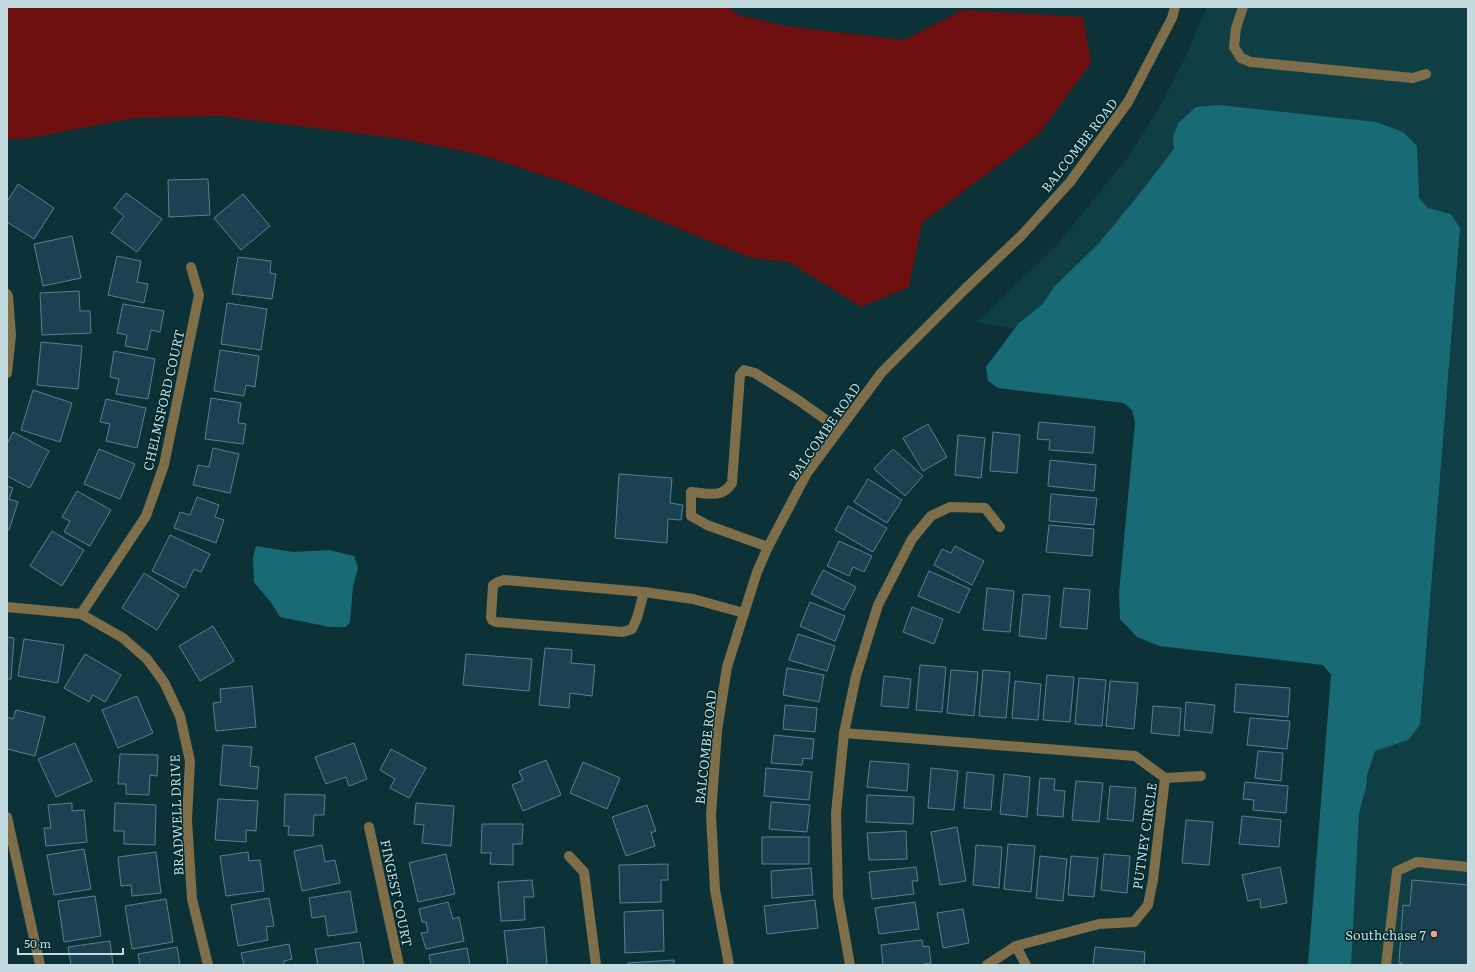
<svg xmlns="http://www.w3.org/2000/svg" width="1475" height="972" font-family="Literata,serif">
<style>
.built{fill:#0f3f45}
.green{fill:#6d100f}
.water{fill:#186b75}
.building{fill:#1c4252;stroke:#578092}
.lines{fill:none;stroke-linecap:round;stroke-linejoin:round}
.minor{stroke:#7e6e49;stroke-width:10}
.poi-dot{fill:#f59c91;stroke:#01282c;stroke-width:1.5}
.labels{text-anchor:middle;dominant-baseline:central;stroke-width:3;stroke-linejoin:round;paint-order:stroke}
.street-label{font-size:13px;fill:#c3dbde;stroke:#01282c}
.poi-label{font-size:13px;fill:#c3dbde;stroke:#01282c;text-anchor:end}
</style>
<rect width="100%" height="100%" fill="#0c3237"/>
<polygon class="built" points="1207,7 1468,7 1468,965 1334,965 1381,394 977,322 1057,245 1128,157 1159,108 1186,56"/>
<polygon class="green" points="7,7 727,7 739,15 785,26 904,40 963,10 1083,17 1091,63 1038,135 922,223 909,287 861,307 789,262 751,258 569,184 478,154 402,139 219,116 135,118 24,139 7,139"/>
<g class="water">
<polygon points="1219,105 1376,122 1403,132 1417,146 1419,198 1428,208 1451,214 1460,228 1420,725 1408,740 1375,751 1367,775 1366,787 1359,813 1351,965 1308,965 1331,675 1323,665 1159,646 1137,637 1120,619 1119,593 1135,423 1132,410 1124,403 998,388 988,381 986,367 1019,323 1043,304 1054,287 1099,243 1137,197 1174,149 1173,137 1178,123 1196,107"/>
<polygon points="256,546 293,552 329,550 354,556 358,568 353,586 350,622 346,627 330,627 280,617 272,604 254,582 253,557"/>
</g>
<g class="building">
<polygon points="208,179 210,215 169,217 168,180"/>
<polygon points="18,184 54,208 34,239 7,222 7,202"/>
<polygon points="126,193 162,219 137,252 111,233 124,216 114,208"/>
<polygon points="243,194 270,226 241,250 214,218"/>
<polygon points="72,236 81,278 43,286 34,244"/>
<polygon points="117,256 141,261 137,282 148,284 144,303 108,295"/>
<polygon points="238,257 271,261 270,273 276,274 272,299 232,294"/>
<polygon points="79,291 80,311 90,311 91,333 42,335 40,293"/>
<polygon points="227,303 267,309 261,350 221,344"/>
<polygon points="123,304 164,311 160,332 151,330 147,350 125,346 127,335 117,333"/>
<polygon points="41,342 82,346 78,389 37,385"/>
<polygon points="220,350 259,356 255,387 246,385 244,396 214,391"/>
<polygon points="114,351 155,359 148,399 116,394 119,379 110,377"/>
<polygon points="33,390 72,403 60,442 21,430"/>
<polygon points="211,398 241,403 238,423 246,424 243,444 205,439"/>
<polygon points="106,399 146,408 137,448 106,441 110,424 100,422"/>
<polygon points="1039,422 1095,427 1093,453 1049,450 1050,440 1037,439"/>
<polygon points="928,424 947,457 923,471 903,438"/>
<polygon points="13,432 49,451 30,488 7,476 7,444"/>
<polygon points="993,432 1020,435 1017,473 990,471"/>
<polygon points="958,435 985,438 981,478 955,475"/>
<polygon points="213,448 239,454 230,493 193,485 198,465 209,467"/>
<polygon points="99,449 135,464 120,499 84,484"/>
<polygon points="893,449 923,476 905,496 874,469"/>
<polygon points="1050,460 1096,465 1094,491 1048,486"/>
<polygon points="619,474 672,478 670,503 683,505 681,520 668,519 667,543 615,538"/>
<polygon points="868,479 902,500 887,523 854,502"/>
<polygon points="7,486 13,488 9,499 18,502 9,530 7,529"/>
<polygon points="77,491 111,510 90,546 64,532 70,521 62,517"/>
<polygon points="1051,494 1097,498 1094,525 1049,521"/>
<polygon points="197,497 219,505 215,517 224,520 216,543 174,528 180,512 190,515"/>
<polygon points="848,506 887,528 873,552 835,530"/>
<polygon points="1049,525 1094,529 1092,556 1046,552"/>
<polygon points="52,531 84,550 62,586 30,566"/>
<polygon points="170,535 210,554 201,572 194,569 185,588 152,571"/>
<polygon points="839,541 872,556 864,572 853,567 849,576 827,566"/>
<polygon points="955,546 984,561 972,585 934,565 942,549 951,553"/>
<polygon points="823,570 856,587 844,610 811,594"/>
<polygon points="929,571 970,589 959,613 918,596"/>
<polygon points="144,573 179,595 157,630 122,608"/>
<polygon points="987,588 1014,591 1010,632 983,630"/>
<polygon points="1064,588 1090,590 1087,629 1060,627"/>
<polygon points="1023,594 1050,596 1046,639 1019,636"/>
<polygon points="810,602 845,616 835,641 800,626"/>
<polygon points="912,607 943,619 934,644 903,632"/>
<polygon points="213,626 234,661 200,681 179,646"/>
<polygon points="798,634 835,646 827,671 789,660"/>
<polygon points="7,637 14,638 11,679 7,679"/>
<polygon points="24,639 64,645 58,683 18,676"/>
<polygon points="545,648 572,650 571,663 595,665 592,696 570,693 569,708 539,705"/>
<polygon points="85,654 121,675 105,702 93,695 89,702 64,688"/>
<polygon points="466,654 532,659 529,691 463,685"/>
<polygon points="920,665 946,667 942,712 916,710"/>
<polygon points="787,668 824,675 819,702 783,695"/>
<polygon points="951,670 978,672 974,716 947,713"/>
<polygon points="983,670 1010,672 1006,718 979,716"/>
<polygon points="1047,675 1074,677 1070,722 1043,720"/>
<polygon points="884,676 911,679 908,708 881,706"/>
<polygon points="1079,678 1106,680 1102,726 1075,724"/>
<polygon points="1015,681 1041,684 1038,720 1012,718"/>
<polygon points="1110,681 1138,683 1134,729 1106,726"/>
<polygon points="1236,684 1290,688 1288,717 1234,712"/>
<polygon points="252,686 256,727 216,731 213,703 221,702 220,689"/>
<polygon points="137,696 153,733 118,748 102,710"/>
<polygon points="1186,702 1215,705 1212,733 1184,730"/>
<polygon points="785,705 817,708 815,732 783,729"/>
<polygon points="1153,706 1181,708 1179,736 1151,733"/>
<polygon points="16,710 45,717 35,756 7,749 7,717 13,719"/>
<polygon points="1250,718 1290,721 1287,749 1247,745"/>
<polygon points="774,735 814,739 812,759 803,758 802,765 771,763"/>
<polygon points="75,743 92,781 56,797 38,759"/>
<polygon points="354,743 367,779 349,786 346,777 326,784 315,757"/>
<polygon points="223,745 252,747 250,766 259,767 257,789 220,785"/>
<polygon points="391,749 426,768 409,798 390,788 395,779 380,770"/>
<polygon points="1258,751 1283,753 1281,781 1255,778"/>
<polygon points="120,754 158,755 157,776 150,775 149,795 126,794 126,784 118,784"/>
<polygon points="546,760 561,795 523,811 512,785 523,780 519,771"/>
<polygon points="870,761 909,764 907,791 867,787"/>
<polygon points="583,762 620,778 607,809 570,793"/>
<polygon points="766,768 812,772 809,800 764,796"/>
<polygon points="931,768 958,771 954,810 928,808"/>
<polygon points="967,772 994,775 991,810 964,808"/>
<polygon points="1004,774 1030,777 1027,817 1000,814"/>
<polygon points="1040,778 1055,779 1054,790 1065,791 1063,817 1037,815"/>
<polygon points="1076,781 1103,783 1099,822 1072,820"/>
<polygon points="1245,782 1288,786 1286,813 1253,810 1254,800 1243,799"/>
<polygon points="1110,786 1136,788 1133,821 1107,819"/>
<polygon points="285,794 325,795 324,815 314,815 313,836 288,835 289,826 284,826"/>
<polygon points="867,795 914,797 913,824 866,822"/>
<polygon points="218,799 258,801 256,831 246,830 246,842 215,840"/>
<polygon points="771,802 810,805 807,832 769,829"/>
<polygon points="72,803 72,811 84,810 87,842 46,846 44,828 51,828 48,805"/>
<polygon points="115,803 156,805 155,845 124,844 124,831 114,831"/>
<polygon points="416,803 454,806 451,846 422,843 424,825 414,824"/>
<polygon points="647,805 656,831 651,833 655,846 626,856 612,817"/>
<polygon points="1242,816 1281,820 1279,847 1239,844"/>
<polygon points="1186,820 1213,822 1209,865 1182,863"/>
<polygon points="482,824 523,824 522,844 513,844 513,865 490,864 491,853 481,853"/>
<polygon points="957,827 966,881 940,885 931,832"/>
<polygon points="906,831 907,859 869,860 867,833"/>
<rect x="762" y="837" width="47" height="27"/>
<polygon points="1008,844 1035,846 1031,892 1004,889"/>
<polygon points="322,845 325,862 335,860 340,883 302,891 294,851"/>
<polygon points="976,845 1002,847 999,888 973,885"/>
<polygon points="84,849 91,889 54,895 47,855"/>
<polygon points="156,852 161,893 132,896 131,885 121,886 118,857"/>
<polygon points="248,852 249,861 260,860 264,891 226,896 220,856"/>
<polygon points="446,854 455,894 418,902 409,863"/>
<polygon points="1104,854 1130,856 1127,893 1101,890"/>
<polygon points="1040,856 1067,859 1063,901 1036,898"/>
<polygon points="1071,856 1098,858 1094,897 1068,895"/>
<polygon points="668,864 668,880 661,880 661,902 620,903 619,865"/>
<polygon points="916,867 918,881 912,881 914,894 872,899 869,872"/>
<polygon points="1280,867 1287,903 1261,908 1260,899 1248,901 1242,875"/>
<polygon points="811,868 813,895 772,898 771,871"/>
<polygon points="532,880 534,897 524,897 525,920 501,921 498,882"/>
<polygon points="1412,880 1468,885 1468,965 1402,965 1402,963 1399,963 1403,905 1410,906"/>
<polygon points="350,891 357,932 328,936 325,916 312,918 309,898"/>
<polygon points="95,896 101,936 64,942 58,901"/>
<polygon points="269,898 274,926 266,927 268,940 238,946 231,905"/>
<polygon points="166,899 173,942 132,949 125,906"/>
<polygon points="815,900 818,928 767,934 764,906"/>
<polygon points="448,902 453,919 459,917 464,941 426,949 421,933 428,932 426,922 422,922 419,909"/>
<polygon points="915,902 919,929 879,934 875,908"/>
<polygon points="963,909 969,943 943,948 937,913"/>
<polygon points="663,910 664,951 625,953 624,912"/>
<polygon points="544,927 547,965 508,965 504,931"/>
<polygon points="922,940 923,947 929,946 931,963 919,965 883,965 881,945"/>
<polygon points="110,941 113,965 71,965 68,947"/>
<polygon points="360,942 364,965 318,965 315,949"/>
<polygon points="289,944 292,959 284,961 284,965 244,965 241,953"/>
<polygon points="177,947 180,965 140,965 138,954"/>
<polygon points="1095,947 1145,952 1144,965 1093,965"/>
<polygon points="467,948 470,965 431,965 429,955"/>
<polygon points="674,960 674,965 628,965 628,963"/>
</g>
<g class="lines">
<g class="minor">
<polyline points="1243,7 1236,28 1234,47 1241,58 1251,62 1413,78 1426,74"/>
<polyline points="7,294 8,296 11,335 7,373"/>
<path d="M768,547L707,525L691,516V492C707,493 722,499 732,483L740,375L744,370L755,373L798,400L839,429"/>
<polyline points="644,592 637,618 632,629 623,632 496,622 492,620 491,617 493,585 498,582 504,580 644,592 693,599 744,613"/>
<polyline points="7,607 81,614 123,638 147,659 164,682 180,716 190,761 187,820 192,899 208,965"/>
<polyline points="81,614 146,516 164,465 199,295 191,267"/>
<polyline points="844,733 1135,756 1165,778 1153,880 1148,905 1134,922 1099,924 1016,946 987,965"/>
<polyline points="1165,778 1201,776"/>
<polyline points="7,817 40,965"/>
<polyline points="369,827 399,965"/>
<polyline points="569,856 584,872 596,965"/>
<polyline points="1016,946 1026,965"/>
<polyline points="729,965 715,890 711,815 717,731 727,667 757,572 768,547 807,473 882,372 965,289 1021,236 1070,182 1128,102 1172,18 1175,7"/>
<polyline points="850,965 838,897 836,813 844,733 856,676 878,605 912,539 931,516 950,507 985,508 1000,527"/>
<polyline points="1386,965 1397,871 1417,862 1468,867"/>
</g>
</g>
<circle class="poi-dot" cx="1434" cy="934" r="4"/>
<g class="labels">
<g class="street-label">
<text transform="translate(1079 145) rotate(-52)">BALCOMBE ROAD</text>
<text transform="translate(163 400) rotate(-77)">CHELMSFORD COURT</text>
<text transform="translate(824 431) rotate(-55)">BALCOMBE ROAD</text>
<text transform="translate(705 747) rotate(-84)">BALCOMBE ROAD</text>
<text transform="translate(176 815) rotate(-92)">BRADWELL DRIVE</text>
<text transform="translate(1144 836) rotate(-82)">PUTNEY CIRCLE</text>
<text transform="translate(397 893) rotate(78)">FINGEST COURT</text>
</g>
<g class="poi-label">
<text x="1426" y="934">Southchase 7</text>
</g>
</g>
<rect width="1475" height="972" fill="none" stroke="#c3dbde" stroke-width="16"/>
<path d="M18 948v6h105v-6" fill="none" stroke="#c3dbde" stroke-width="2"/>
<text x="24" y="948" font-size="12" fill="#c3dbde" stroke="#01282c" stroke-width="3" paint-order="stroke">50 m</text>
</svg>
